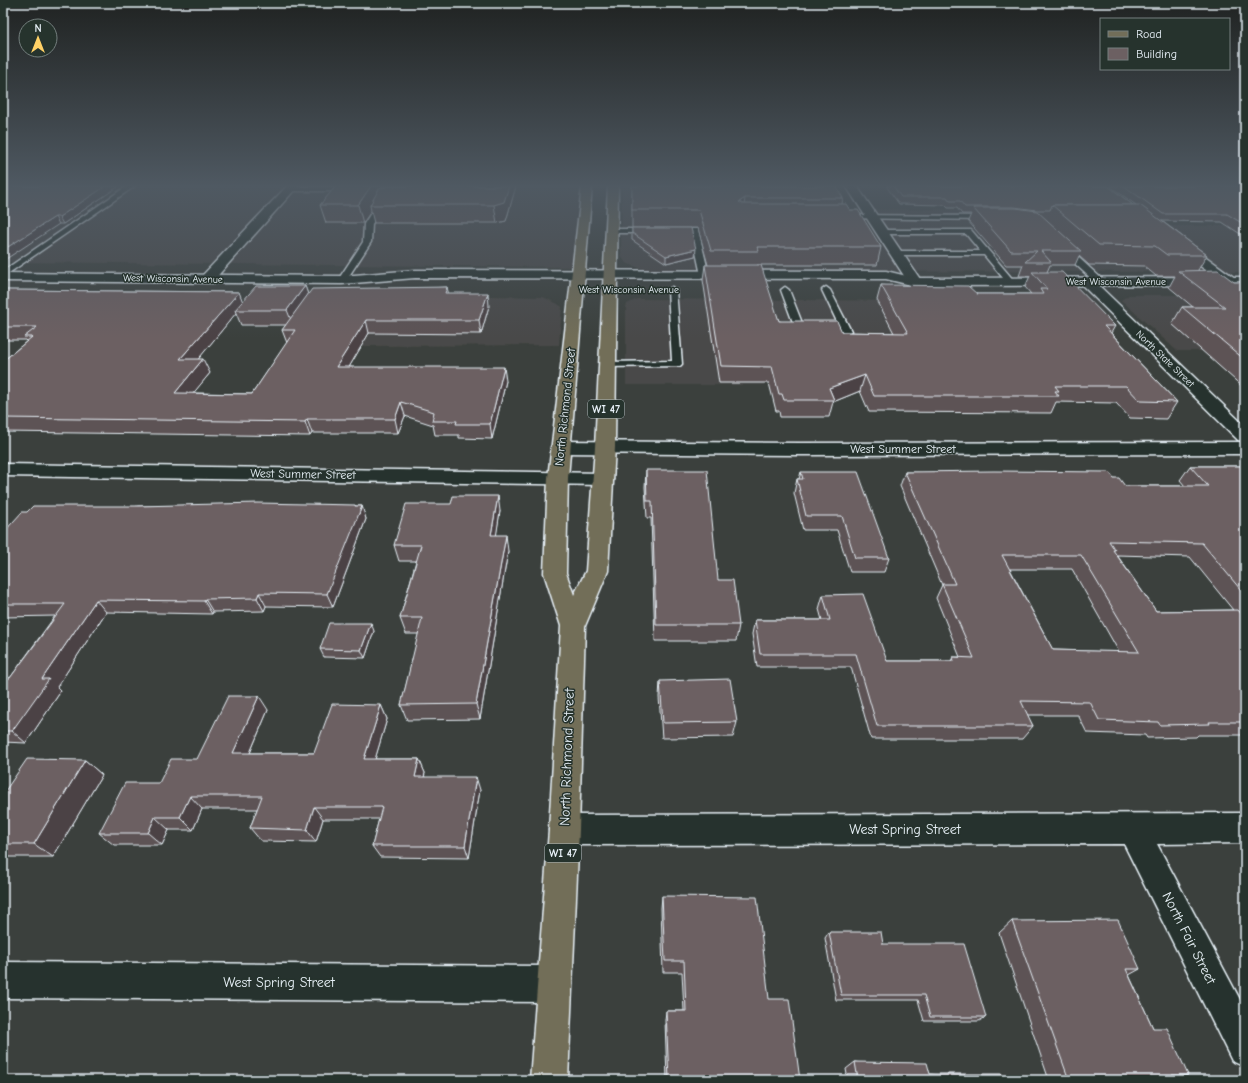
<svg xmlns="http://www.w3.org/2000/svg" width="1248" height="1083" font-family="'Comic Neue',sans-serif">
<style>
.built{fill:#4a4a48}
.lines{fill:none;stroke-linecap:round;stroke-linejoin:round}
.service-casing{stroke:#e8f1f8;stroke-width:3}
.minor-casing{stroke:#e8f1f8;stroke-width:3}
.secondary-casing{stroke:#e8f1f8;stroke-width:3}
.primary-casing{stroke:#e8f1f8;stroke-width:3}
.service{fill:#26332d;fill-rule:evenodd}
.minor{fill:#26332d;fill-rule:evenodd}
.secondary{fill:#26332d;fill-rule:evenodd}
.primary{fill:#726e59;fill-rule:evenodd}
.wall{fill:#5d5354;stroke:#e8f1f8;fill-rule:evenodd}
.shaded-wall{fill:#4c4345;stroke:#e8f1f8}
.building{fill:#6c6062;stroke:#e8f1f8;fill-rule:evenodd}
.labels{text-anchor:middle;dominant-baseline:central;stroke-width:3;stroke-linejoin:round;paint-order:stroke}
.far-street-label{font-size:10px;fill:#e8f1f8;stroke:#26332d}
.shield{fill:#26332d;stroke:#aeb8bb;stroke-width:1}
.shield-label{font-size:11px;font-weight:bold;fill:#e8f1f8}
.street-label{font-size:12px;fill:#e8f1f8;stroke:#26332d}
.near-street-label{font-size:14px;fill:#e8f1f8;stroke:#26332d}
</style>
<rect width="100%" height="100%" fill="#3b403d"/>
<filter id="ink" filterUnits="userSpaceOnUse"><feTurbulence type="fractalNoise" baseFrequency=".025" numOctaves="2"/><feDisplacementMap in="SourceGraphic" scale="8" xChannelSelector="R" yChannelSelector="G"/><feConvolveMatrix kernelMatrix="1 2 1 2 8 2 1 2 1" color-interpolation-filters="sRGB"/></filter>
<g filter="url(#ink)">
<g class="built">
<polygon points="3,186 581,186 573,267 3,262"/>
<polygon points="622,186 721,186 728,210 1119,209 1141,226 1245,226 1245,272 662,271 642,269 626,263 621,256"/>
<polygon points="388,294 543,297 558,304 562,307 559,345 362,346"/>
<polygon points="1129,295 1245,295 1245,351 1177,351 1121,300"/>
<polygon points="637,299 918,301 947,344 757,359 764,385 626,385 626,307 627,304"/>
</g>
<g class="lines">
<g class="service-casing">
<g id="service">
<polygon points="127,186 135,186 3,277 3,271"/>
<polygon points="374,186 369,191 290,191 287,189 290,187"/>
<polygon points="388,186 394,186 372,224 371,242 345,282 339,282 338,280 363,242 364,224"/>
<polygon points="846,215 986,216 990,218 986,220 844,218 842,217"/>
<polygon points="608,229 649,229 653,231 649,233 611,233 607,231"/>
<polygon points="672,229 698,229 709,275 708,277 701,275 692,233 675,233 671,231"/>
<polygon points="878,230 971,230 1015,282 1011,284 1008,284 984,255 894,255 890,253 894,251 980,251 966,234 878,234"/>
<polygon points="1061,247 1067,247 1103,280 1103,284 1097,284 1061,251"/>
<polygon points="672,287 676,290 682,364 680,366 604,367 602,365 604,363 607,362 672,361 668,290"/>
<polygon points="785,287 789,290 804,328 840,328 822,290 826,287 830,290 851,331 846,334 797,333 781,290"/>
</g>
</g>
<g class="minor-casing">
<g id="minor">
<polygon points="287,186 298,186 212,282 202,282 200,279 202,276"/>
<polygon points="846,186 857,186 922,282 920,285 910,285"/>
<polygon points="1179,240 1184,241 1235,278 1237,281 1235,284 1225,284 1174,247 1173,244"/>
<polygon points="1086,277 1091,278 1245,426 1245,442 1238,440 1081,284 1079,281 1081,278"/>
<polygon points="561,441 801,443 1245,442 1245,454 801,455 561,453 554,451 551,447 554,443"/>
<polygon points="3,464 603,473 610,474 613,479 610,484 603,485 3,476"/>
<polygon points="1245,813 1245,843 1157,844 1245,1009 1245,1067 1232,1061 1124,844 564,845 553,841 549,830 553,819 564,815"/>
<polygon points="3,962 554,966 567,971 572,984 567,997 554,1002 3,998"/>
</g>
</g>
<g class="secondary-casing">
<polygon id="secondary" points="415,270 886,271 915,278 1245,277 1245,285 915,286 886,279 415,278 342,284 3,281 3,273 342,276"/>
</g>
<g class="primary-casing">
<polygon id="primary" points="582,186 592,186 568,478 566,573 574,595 586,571 595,447 608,186 618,186 615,447 608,571 585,626 579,830 568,1080 530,1080 549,830 561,626 544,573 548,478"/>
</g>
<use href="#service" class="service"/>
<use href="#minor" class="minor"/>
<use href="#secondary" class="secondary"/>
<use href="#primary" class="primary"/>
</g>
<g class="wall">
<polygon points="3,186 119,186 63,224 59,224"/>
<polygon points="336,186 516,186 506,221 497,223 374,223 371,211 363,223 326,223 320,205"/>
<polygon points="632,186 843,198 842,204 850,210 881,247 877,265 757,265 779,321 842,332 894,333 877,300 881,285 977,294 1031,294 1025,287 1030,276 1019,276 1023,265 1006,265 968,221 971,214 962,214 957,208 948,208 945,205 899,204 886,186 1108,186 1133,205 1136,205 1110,186 1245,186 1245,237 1222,222 1162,221 1207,255 1198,270 1234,282 1245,282 1245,389 1172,324 1182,307 1193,307 1169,287 1175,276 1156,276 1144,266 1089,265 1079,256 1075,265 1050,265 1047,272 1115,326 1111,333 1177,402 1166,419 1130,418 1116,403 1056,402 1051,413 869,412 860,391 833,402 829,417 780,417 779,411 776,411 769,383 719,383 703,280 705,265 708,265 698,228 632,228"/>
<polygon points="632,228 695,256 666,263 632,240"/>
<path d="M305,286L308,294L447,287L448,293L489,306L481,334L369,333L349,367L506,381L492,439L459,438V435H435L433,425L405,416L398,433H312L310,436L3,432V361L27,341L26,340H3V290L239,292L242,301ZM236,313L241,325H286L282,330L287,343L252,394L193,393L210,373L198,359Z"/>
<path d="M1190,466H1245V735H1198L1196,737L1147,738L1145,735L1087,733L1078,715H1027L1033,726L1022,739H871L851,667H757L752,634L755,620H822L819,609L823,595L887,661H951L953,657H960L936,598L942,585L900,486L905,472L1114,478L1125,486H1185L1180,480ZM1117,555L1190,557L1233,610L1156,611ZM1010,569H1072L1119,652L1053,650Z"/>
<polygon points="646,470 718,580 739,625 736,641 655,641 651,518 647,518 645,487"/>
<polygon points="801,472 889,558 884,572 850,572 837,530 803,530 794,493 797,479 799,479"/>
<polygon points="138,506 362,506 366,519 333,607 266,606 264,611 213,612 212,614 106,612 57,687 61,691 26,743 3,742 3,678 10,678 55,616 3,617 3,533"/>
<polygon points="500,511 496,535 508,551 480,719 407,720 401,705 419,634 406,634 400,618 416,561 399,561 394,545"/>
<polygon points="374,631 365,658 324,657 320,649"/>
<polygon points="660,681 737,722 733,737 662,738 659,697"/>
<polygon points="381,705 387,719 375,759 419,759 425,773 424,777 480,790 469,858 380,857 372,846 379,819 323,819 316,842 261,841 250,828 257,809 202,809 193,830 169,830 162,845 114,845 99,833 159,783 197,759 268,710 250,753 314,753"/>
<polygon points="85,760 102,775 53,857 3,857 3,794"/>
<polygon points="662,896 769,999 800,1080 667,1080 665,1020 666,1011 684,1011 682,972 663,972 661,908"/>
<polygon points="1012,921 1140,969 1129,975 1153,1028 1188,1075 1174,1079 1175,1080 1049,1080 999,933"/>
<polygon points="829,932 883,944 986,1017 979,1021 924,1021 918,1000 836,1000 825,938"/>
<polygon points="855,1062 930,1074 1004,1080 848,1080 846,1069"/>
</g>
<g class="shaded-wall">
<polygon points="106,186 119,186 63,224 59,217"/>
<polygon points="371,186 407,186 370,205 371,211 363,223 358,205"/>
<polygon points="509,186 516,186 506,221 497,223 494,205"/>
<polygon points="745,198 743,214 739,202"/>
<polygon points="55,217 59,224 3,261 3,250"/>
<polygon points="696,249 695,256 666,263 666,256"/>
<polygon points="305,286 310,300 293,325 287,310"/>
<polygon points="447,287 450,300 445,293"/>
<polygon points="239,292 244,305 235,310 236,313 187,373 180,359"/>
<polygon points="488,293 489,306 481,334 479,320"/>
<polygon points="366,320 369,333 341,381 336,367"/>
<polygon points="203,359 210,373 182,407 175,393"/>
<polygon points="504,367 506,381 492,439 490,424"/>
<polygon points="865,375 860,391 833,402 834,400 829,388"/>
<polygon points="401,402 405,416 398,433 395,419"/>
<polygon points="307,419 312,433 310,436 305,422"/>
<polygon points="498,496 500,511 494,551 491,535"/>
<polygon points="355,505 359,514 362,506 366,519 333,607 327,594"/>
<polygon points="506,535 508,551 480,719 476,704"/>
<polygon points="259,593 266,606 264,611 257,598"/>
<polygon points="205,599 213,612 212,614 204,601"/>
<polygon points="96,600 106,612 57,687 61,691 26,743 12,731 42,679"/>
<polygon points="371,623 374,631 365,658 361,650"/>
<polygon points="259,696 268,710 244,767 233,753"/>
<polygon points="381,705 387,719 371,773 364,759"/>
<polygon points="419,759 425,773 421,790 415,777"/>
<polygon points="85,760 102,775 53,857 34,844"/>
<polygon points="476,777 480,790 469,858 465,846"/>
<polygon points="190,796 202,809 193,830 180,817"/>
<polygon points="314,807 323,819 316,842 307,830"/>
<polygon points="155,817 169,830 162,845 148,833"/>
</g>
<g class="building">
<polygon points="3,186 106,186 59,217 55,217 3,250"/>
<polygon points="336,186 371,186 358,205 320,205"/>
<polygon points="388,186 509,186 504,202 494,205 370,205 379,189"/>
<polygon points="632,186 836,186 843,198 745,198 739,202 743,204 846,204 850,210 858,210 881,247 757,247 759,251 711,251 699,210 632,210"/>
<polygon points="893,186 1108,186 1133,205 1052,205 1050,210 1037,210 1014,207 965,207 960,201 950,201 947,197 901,197"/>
<polygon points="1124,186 1245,186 1245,225 1227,214 1163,214"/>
<polygon points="1052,205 1140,205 1207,255 1167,255 1155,246 1099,245"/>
<polygon points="973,208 1016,208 1037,211 1081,251 1041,251 1051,262 1025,262 1037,251 1011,251"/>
<polygon points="632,228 691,228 696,249 666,256 632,233"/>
<polygon points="705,265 761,265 779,321 837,321 842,332 908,333 881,285 968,286 977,294 1043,294 1040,289 1047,289 1032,272 1062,272 1115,326 1104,326 1177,402 1140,401 1126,386 1055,386 1059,391 1055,391 1059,396 874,396 865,375 829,388 834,400 784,400 782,394 779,394 772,367 721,366"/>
<polygon points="1218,270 1234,282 1245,282 1245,360 1182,307 1225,307 1178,271"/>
<polygon points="256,286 305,286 287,310 235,310"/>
<polygon points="447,287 445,293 488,293 479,320 366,320 336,367 504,367 490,424 456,424 457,421 432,421 434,412 401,402 395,419 307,419 305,422 3,418 3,361 32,337 24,337 37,327 3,327 3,290 239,292 180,359 203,359 175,393 252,394 295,330 282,330 312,289"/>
<path d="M1190,466H1245V595L1202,543L1109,541L1115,550H1113L1156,611L1238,610L1245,618V722H1209L1210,724L1160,725L1158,722L1099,720L1090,702L1021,701L1033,726H877L856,654H760L755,620H830L823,595L863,594L887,661H954L953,657L974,658L942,584H955L905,472L994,471L1109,472L1114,478H1119L1125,486H1208ZM1002,555H1081L1139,652L1053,650Z"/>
<polygon points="646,470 707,470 718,580 733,580 739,625 656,625 652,501 647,501"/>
<polygon points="801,472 858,472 889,558 855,558 842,516 806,516 797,479 803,479"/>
<polygon points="453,496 498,496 491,535 506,535 476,704 401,705 422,618 400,618 421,545 394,545 406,504 451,504"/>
<polygon points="258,503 355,505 355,506 362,506 327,594 259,593 257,598 205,599 204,601 96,600 42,679 49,679 12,731 3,731 3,678 10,678 65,604 3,604 3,533 22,512 27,512 33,506 138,506"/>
<polygon points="329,623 371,623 361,650 320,649"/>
<polygon points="730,679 737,722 663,723 660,681"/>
<polygon points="228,696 259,696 233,753 314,753 332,704 381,705 364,759 419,759 415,777 476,777 465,846 372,846 382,807 314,807 307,830 250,828 262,796 190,796 180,817 155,817 148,833 99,833 125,783 159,783 171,759 197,759"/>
<polygon points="27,759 85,760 34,844 3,844 3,794"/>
<polygon points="662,896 757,897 769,999 789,999 800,1080 669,1080 666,1011 686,1011 684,961 665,961"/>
<polygon points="1118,920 1140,969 1126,969 1153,1028 1167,1028 1188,1075 1172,1075 1175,1080 1069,1080 1012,921"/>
<polygon points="829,932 881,932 883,944 964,944 986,1017 930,1017 924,995 841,995"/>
<polygon points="855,1062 927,1063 930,1074 1002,1074 1004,1080 858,1080"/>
</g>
</g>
<linearGradient id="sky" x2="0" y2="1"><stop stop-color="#202322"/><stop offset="0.55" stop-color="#4f5962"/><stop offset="1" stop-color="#4f5962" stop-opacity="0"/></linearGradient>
<rect width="1248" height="338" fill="url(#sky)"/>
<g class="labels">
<g class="far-street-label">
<text transform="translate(173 279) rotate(1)">West Wisconsin Avenue</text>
<text x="1116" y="282">West Wisconsin Avenue</text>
<text x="629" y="290">West Wisconsin Avenue</text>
<text transform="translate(1165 359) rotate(44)">North State Street</text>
</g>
<g class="shield">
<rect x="588" y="400" width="36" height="18" rx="3"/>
<rect x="545" y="844" width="36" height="18" rx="3"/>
</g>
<g class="shield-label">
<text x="606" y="409">WI 47</text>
<text x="563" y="853">WI 47</text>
</g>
<g class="street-label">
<text transform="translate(565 407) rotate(-84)">North Richmond Street</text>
<text x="903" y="449">West Summer Street</text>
<text transform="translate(303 474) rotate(1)">West Summer Street</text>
</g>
<g class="near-street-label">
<text transform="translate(567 757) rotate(-88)">North Richmond Street</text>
<text x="905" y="829">West Spring Street</text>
<text transform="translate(1189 938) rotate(63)">North Fair Street</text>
<text x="279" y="982">West Spring Street</text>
</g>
</g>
<rect width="1248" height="1083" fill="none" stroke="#26332d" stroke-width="16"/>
<rect x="8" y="8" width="1232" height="1067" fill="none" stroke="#e8f1f8" stroke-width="1.5" filter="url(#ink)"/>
<rect x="1100" y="18" width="130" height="52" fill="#26332d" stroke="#747f7e"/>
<rect x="1108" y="31" width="20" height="6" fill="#726e59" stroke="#747f7e"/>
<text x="1136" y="38" font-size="12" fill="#e8f1f8">Road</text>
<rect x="1108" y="48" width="20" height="12" fill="#6c6062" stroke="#747f7e"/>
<text x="1136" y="58" font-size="12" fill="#e8f1f8">Building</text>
<g transform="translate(38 38)"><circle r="19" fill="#26332d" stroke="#747f7e"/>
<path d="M0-3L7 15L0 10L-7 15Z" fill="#ffd166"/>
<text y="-6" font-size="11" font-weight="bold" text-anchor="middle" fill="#e8f1f8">N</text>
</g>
</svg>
